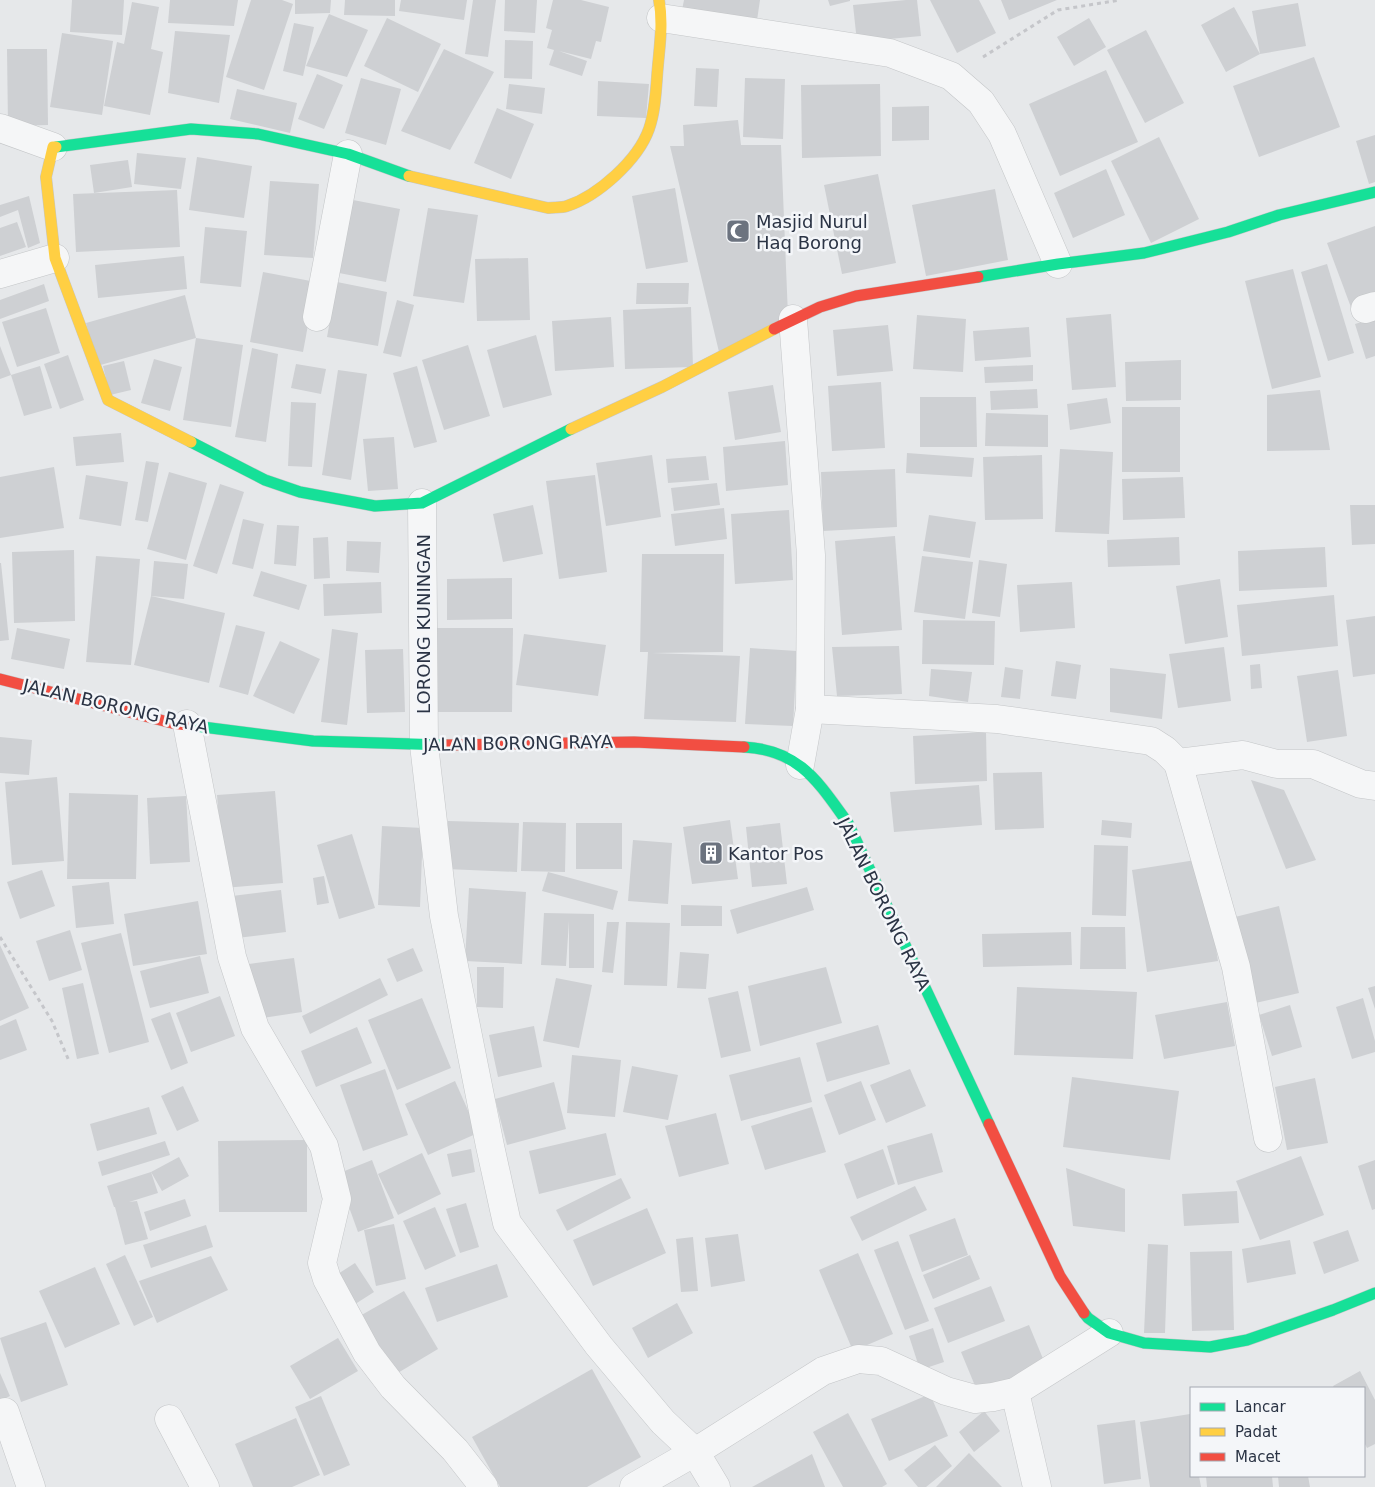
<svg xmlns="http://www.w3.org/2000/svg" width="1375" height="1487" font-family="'DejaVu Sans',sans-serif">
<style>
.building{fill:#ced0d3}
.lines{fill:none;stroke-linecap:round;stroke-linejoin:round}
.street-casing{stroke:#c4c6c8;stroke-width:29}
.fast-casing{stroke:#c4c6c8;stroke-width:12}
.slow-casing{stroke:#c4c6c8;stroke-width:12}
.jam-casing{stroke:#c4c6c8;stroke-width:12}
.path{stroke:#c5c6ca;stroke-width:3;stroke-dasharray:4 4;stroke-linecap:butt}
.street{stroke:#f5f6f7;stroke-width:28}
.fast{stroke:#16e098;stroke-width:11}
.slow{stroke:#ffcf43;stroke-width:11}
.jam{stroke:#f24e42;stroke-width:11}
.labels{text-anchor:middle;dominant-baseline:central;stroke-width:5;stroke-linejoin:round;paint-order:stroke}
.poi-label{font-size:18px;fill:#2b3445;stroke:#f4f6f9;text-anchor:start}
.street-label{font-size:18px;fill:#2b3445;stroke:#f4f6f9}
</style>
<rect width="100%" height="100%" fill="#e6e8ea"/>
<g class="building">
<polygon points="72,0 124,0 122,35 70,32"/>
<polygon points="170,0 238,0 234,26 168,23"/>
<polygon points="251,0 282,0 293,4 264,90 226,77"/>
<polygon points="295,0 331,0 330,13 295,14"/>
<polygon points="345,0 395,0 395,16 344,15"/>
<polygon points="401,0 467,0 464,20 399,11"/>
<polygon points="473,0 496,0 488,57 465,54"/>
<polygon points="505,0 537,0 535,33 504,31"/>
<polygon points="553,0 581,0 609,7 601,42 596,41 591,59 559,51 587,61 582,76 549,65 554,50 547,48 552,30 546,28"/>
<polygon points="684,0 760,0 756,27 681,15"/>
<polygon points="828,0 850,0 850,1 830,6"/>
<polygon points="906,0 917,0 921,36 857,42 853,5"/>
<polygon points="930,0 979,0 996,33 957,53"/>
<polygon points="1001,0 1057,0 1009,20"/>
<polygon points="132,2 159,7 151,49 163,52 150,115 104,106 117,42 124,44"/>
<polygon points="1298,3 1306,46 1260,54 1226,72 1201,25 1234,7 1260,54 1252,11"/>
<polygon points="329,14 368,30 347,77 306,66"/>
<polygon points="387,18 441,44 418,92 364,66"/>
<polygon points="1089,18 1106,47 1074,66 1057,37"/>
<polygon points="294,23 314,27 303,76 283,71"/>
<polygon points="1146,30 1184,103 1145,123 1107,50"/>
<polygon points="175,31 230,35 219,103 168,93"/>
<polygon points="62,33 113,41 102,115 50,107"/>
<polygon points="505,40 533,41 532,79 504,78"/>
<polygon points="7,49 47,49 48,125 8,126"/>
<polygon points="444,49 494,72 450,150 401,131"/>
<polygon points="1314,57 1340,127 1259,157 1233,86"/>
<polygon points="696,68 719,69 717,107 694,106"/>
<polygon points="1106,70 1138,142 1060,176 1029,104"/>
<polygon points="317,74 343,85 324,129 298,119"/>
<polygon points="361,78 401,89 386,145 345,133"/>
<polygon points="745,78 785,79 783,139 743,137"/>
<polygon points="598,81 649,84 646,118 597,116"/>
<polygon points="509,84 545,88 542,114 506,109"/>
<polygon points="880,84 881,156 802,158 801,85"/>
<polygon points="237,89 297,103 290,133 230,119"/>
<polygon points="929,106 929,140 892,141 892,107"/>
<polygon points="497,108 534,124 511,179 474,163"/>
<polygon points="738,120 741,145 781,145 788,316 719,352 670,146 684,146 683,125"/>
<polygon points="1375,135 1375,182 1369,184 1356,141"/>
<polygon points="1159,137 1199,219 1151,243 1111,161"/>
<polygon points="137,153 186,158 181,189 134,184"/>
<polygon points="197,157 252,166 244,218 189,210"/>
<polygon points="128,160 132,187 94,193 90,165"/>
<polygon points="1106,169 1125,215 1073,238 1054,193"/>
<polygon points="878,174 896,263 842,274 824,185"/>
<polygon points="270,181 319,184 313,258 264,255"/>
<polygon points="675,188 688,262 646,269 632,196"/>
<polygon points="995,189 1008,260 926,276 912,205"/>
<polygon points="177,190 180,247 76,252 73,194"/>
<polygon points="29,196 40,243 28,248 18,210 0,217 0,205"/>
<polygon points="353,200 400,209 386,282 339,273"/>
<polygon points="428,208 478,215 464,303 413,296"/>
<polygon points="17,222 26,247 0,256 0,228"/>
<polygon points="1375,226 1375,302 1352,310 1327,243"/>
<polygon points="205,227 247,231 241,287 200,283"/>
<polygon points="184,256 187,289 98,298 95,265"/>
<polygon points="528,258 530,320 477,321 475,259"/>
<polygon points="1327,264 1354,353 1328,361 1301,272"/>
<polygon points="1293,269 1321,377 1272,389 1245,281"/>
<polygon points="263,272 316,282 303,352 250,342"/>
<polygon points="337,282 387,292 378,346 327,337"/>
<polygon points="637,283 689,283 688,304 636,304"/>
<polygon points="44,284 49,301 0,319 0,300"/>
<polygon points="185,295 196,338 97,366 86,323"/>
<polygon points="397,300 414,305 401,357 383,353"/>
<polygon points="691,307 693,367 625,369 623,310"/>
<polygon points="46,308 60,353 17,367 2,322"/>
<polygon points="1111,314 1116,387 1072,390 1066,318"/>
<polygon points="917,315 966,319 963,372 913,369"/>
<polygon points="611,317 614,367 555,371 552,321"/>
<polygon points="1375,318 1375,356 1366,359 1355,324"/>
<polygon points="888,325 893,371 837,376 833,330"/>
<polygon points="1029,327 1031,357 975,361 973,331"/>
<polygon points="536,335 552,395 503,408 487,350"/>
<polygon points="196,338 243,345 231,427 183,420"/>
<polygon points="468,345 490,416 444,430 422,360"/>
<polygon points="0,346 11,375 0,379"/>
<polygon points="252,348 278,354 266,442 235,437"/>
<polygon points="68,355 84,400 60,409 44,364"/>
<polygon points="154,359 182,367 170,411 141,403"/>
<polygon points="1181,360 1181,400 1126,401 1125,362"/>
<polygon points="124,361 131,390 110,395 103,366"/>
<polygon points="296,364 326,369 321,394 291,388"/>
<polygon points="1033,365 1033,381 985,383 984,367"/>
<polygon points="40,366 52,408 24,416 11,375"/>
<polygon points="417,366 437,442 414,448 393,373"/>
<polygon points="338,370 367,374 351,480 322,475"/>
<polygon points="881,382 885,448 832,451 828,386"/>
<polygon points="773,385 781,432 735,440 728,392"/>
<polygon points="1037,389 1038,408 991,410 990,391"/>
<polygon points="1320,390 1330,450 1267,451 1267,395"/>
<polygon points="920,397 976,397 977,447 920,447"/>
<polygon points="1107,398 1111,423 1070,430 1067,404"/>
<polygon points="291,402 316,403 312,467 288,466"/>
<rect x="1122" y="407" width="58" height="65"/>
<polygon points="986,413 1048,415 1048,447 985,446"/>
<polygon points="121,433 124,462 76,466 73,437"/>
<polygon points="394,437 398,489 368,491 363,439"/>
<polygon points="785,441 788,485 726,491 723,447"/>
<polygon points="1060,449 1113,452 1109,534 1055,532"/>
<polygon points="907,453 974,458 972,477 906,473"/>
<polygon points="652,455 661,517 606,526 596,463"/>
<polygon points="1042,455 1043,519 985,520 983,457"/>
<polygon points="706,456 709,480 668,483 666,459"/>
<polygon points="146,461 159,463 148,522 135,520"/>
<polygon points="54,467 64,528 0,538 0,477"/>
<polygon points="895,469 897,527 823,531 821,472"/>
<polygon points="169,472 207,483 186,560 147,549"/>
<polygon points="86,475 128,482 121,526 79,519"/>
<polygon points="595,475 607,572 559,579 546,481"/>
<polygon points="1183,477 1185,518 1123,520 1122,479"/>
<polygon points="717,483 720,505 674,511 671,488"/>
<polygon points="220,484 244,492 217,574 193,566"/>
<polygon points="533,505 543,554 503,562 493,514"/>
<polygon points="1350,505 1375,505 1375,544 1352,545"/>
<polygon points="724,508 727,539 675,546 671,514"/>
<polygon points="789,510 793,580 735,584 731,514"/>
<polygon points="929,515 976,522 970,558 923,551"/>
<polygon points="243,519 264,524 253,569 232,564"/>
<polygon points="277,525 299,526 296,566 274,564"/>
<polygon points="895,536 902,630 842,635 835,541"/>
<polygon points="328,537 330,578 314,579 313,538"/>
<polygon points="1179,537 1180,565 1108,567 1107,540"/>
<polygon points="347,541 381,542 379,573 346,571"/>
<polygon points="1325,547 1327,587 1239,591 1238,551"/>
<polygon points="74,550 75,621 14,623 12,552"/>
<polygon points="642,554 724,554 723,652 652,653 740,656 736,722 644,719 648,652 640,652"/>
<polygon points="96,556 140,559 131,665 86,662"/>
<polygon points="922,556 973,562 965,619 914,612"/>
<polygon points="979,560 1007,564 1000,617 972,613"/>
<polygon points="154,561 188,564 184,599 151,596"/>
<polygon points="0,563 1,563 9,640 0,641"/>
<polygon points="261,571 307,585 299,610 253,596"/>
<polygon points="512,578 512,619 447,620 447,579"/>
<polygon points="1220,579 1228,637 1185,644 1176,586"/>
<polygon points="381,582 382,613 324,616 323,584"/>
<polygon points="1072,582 1075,628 1020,632 1017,585"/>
<polygon points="1334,595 1338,646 1242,656 1237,605"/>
<polygon points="151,596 225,613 209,683 134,665"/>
<polygon points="1375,616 1375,674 1353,677 1346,620"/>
<polygon points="923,620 995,621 994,665 922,664"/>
<polygon points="236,625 265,632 248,695 219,687"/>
<polygon points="17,628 70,639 64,669 11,659"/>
<polygon points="432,628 513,628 512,712 432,712"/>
<polygon points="332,629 358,633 347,725 321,722"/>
<polygon points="524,634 606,645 598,696 516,685"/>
<polygon points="280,641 320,659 294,714 253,696"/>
<polygon points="899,646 902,694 837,696 832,647"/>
<polygon points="1224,647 1231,701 1178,708 1169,654"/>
<polygon points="750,648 797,651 793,726 745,724"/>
<polygon points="403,649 405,712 367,713 365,650"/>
<polygon points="1056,661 1081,665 1076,699 1051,696"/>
<polygon points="1260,664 1262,688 1251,689 1250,665"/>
<polygon points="1005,667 1023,670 1020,699 1001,697"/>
<polygon points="1110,668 1166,674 1162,719 1110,712"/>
<polygon points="931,669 972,672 968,702 929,696"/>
<polygon points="1338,670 1347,736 1307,742 1297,676"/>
<polygon points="986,732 987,781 915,784 913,736"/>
<polygon points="0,737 32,740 29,775 0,773"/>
<polygon points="1042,772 1044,828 995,830 993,773"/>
<polygon points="57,777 64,861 12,865 5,782"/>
<polygon points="1251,780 1284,790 1316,860 1286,869"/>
<polygon points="979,785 982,825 894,832 890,792"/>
<polygon points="275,791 283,883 224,888 217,795"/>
<polygon points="69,793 138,795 136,879 67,879"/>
<polygon points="186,796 190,862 150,864 147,798"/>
<polygon points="730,820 738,879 692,884 683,827"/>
<polygon points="1102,820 1132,823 1131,838 1101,835"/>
<polygon points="448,821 519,823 517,872 446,869"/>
<polygon points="523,822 566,823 565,872 521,871"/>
<rect x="576" y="823" width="46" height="46"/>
<polygon points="780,823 787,884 752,887 746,827"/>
<polygon points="382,826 423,828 420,907 378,905"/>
<polygon points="352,834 375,908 339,919 317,845"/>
<polygon points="633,840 672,843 668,904 628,901"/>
<polygon points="1094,845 1128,846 1126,916 1092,915"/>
<polygon points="1202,859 1218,961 1147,972 1132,870"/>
<polygon points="42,870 55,906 20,919 7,882"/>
<polygon points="548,872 618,891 613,910 542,891"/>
<polygon points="324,876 329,903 317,905 313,878"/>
<polygon points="109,882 114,924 76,928 72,886"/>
<polygon points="807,887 814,910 737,934 730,910"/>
<polygon points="469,888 526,892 522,964 465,961"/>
<polygon points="281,890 286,932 237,938 232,896"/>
<polygon points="198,901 207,954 133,966 124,914"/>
<polygon points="681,905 722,906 722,926 681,926"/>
<polygon points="1279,906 1299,993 1251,1004 1231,918"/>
<polygon points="544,913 594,914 594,968 569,968 569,921 566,966 541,965"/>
<polygon points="607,922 619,922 613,973 602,972"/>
<polygon points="626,922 670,923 667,986 624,985"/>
<polygon points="1081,927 1125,927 1126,969 1080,969"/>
<polygon points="70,930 82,970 49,981 36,941"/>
<polygon points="1071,932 1072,965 983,967 982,934"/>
<polygon points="121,933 149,1042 109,1053 81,943"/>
<polygon points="0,945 29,1008 0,1021"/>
<polygon points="413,948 423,971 397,982 387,959"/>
<polygon points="680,952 709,954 706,989 677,988"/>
<polygon points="200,956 209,993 150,1008 140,971"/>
<polygon points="294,958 302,1012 256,1019 249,964"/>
<polygon points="477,967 504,967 503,1008 477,1007"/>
<polygon points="826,967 842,1023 760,1046 748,986"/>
<polygon points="380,978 388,995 310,1034 302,1016"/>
<polygon points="556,978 592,985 579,1048 543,1041"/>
<polygon points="83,983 99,1054 77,1059 62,988"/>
<polygon points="1375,986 1375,1009 1368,988"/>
<polygon points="1017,987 1137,992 1133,1059 1014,1055"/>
<polygon points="738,991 751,1051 721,1058 708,998"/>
<polygon points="220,996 235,1036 191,1052 176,1013"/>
<polygon points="422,998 451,1068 397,1090 368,1020"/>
<polygon points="1363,998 1375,1041 1375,1052 1352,1059 1336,1007"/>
<polygon points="1227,1002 1235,1046 1164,1059 1155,1015"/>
<polygon points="1290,1005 1302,1047 1272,1056 1259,1015"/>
<polygon points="170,1012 188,1063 171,1070 151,1019"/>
<polygon points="16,1019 27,1050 0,1060 0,1026"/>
<polygon points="878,1025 890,1064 827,1082 816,1043"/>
<polygon points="534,1026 542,1067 498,1077 489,1035"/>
<polygon points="357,1027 372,1063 316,1087 301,1051"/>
<polygon points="572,1055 621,1060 615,1117 567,1113"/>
<polygon points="800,1057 812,1102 741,1121 729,1075"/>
<polygon points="632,1066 678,1075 668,1120 623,1112"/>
<polygon points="385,1069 408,1135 363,1151 340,1085"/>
<polygon points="910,1069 926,1106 886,1123 870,1085"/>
<polygon points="1072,1077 1179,1091 1170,1160 1063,1147"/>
<polygon points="1315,1078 1328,1143 1287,1150 1275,1087"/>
<polygon points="455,1081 478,1133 428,1155 405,1104"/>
<polygon points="861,1081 876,1120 839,1135 824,1095"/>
<polygon points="554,1082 566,1129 507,1145 495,1099"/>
<polygon points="183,1086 199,1121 177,1131 161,1096"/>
<polygon points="149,1107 157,1134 97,1151 90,1124"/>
<polygon points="812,1107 826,1152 765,1170 751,1126"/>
<polygon points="716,1113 729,1164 679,1177 665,1126"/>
<polygon points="606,1133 616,1175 539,1194 529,1151"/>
<polygon points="932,1133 943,1172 898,1185 887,1146"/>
<polygon points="307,1140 307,1212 219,1212 218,1141"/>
<polygon points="165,1141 170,1155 102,1176 98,1162"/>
<polygon points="471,1149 475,1172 452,1177 447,1154"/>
<polygon points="883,1149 895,1184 857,1199 844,1164"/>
<polygon points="422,1153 441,1194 398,1215 378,1174"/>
<polygon points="1301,1156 1324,1215 1260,1240 1236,1181"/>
<polygon points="179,1157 189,1176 162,1191 151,1172 158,1193 129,1202 137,1201 148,1239 125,1245 115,1207 114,1207 107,1186 151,1172"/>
<polygon points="372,1160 394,1218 358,1232 337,1174"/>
<polygon points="1375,1160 1375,1209 1372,1210 1358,1166"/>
<polygon points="1066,1168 1125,1189 1125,1232 1073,1226"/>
<polygon points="621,1178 631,1198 567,1231 556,1210"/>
<polygon points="915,1186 927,1210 862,1241 850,1217"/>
<polygon points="1237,1191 1239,1223 1184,1226 1182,1194"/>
<polygon points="185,1199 191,1216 150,1231 144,1212"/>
<polygon points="466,1203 479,1247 460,1253 446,1209"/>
<polygon points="435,1207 456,1256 425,1270 403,1221"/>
<polygon points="647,1208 666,1253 593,1286 573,1240"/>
<polygon points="955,1218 968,1255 922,1272 909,1235"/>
<polygon points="394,1224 406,1279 376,1286 364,1230"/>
<polygon points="206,1225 213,1247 151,1268 143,1245"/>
<polygon points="1348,1230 1359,1261 1324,1274 1313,1242"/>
<polygon points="738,1234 745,1281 711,1287 705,1238"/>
<polygon points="693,1237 698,1291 681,1292 676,1239"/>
<polygon points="1290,1240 1296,1274 1247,1283 1242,1249"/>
<polygon points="898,1241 929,1321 905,1330 874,1250"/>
<polygon points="1148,1244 1168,1245 1165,1333 1144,1333"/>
<polygon points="1232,1251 1234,1330 1192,1331 1190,1252"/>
<polygon points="858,1253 893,1334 853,1351 819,1270"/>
<polygon points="125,1255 153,1317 134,1326 106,1264"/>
<polygon points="970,1255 980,1279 933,1299 923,1275"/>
<polygon points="211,1256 228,1290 157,1323 139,1281"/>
<polygon points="355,1263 374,1292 349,1308 330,1279"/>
<polygon points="497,1264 508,1297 437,1322 425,1288"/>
<polygon points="95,1267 120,1324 65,1348 39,1291"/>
<polygon points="991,1286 1005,1321 948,1343 934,1308"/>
<polygon points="404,1291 438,1349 391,1377 358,1317"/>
<polygon points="677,1303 693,1333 648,1358 632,1328"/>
<polygon points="46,1322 68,1385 21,1402 0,1338"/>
<polygon points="1029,1325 1046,1366 978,1393 961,1352"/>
<polygon points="933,1328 944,1362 920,1370 909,1336"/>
<polygon points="338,1338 358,1371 310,1399 290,1366"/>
<polygon points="592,1369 641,1457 587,1487 500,1487 472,1437"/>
<polygon points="1360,1371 1375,1400 1375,1444 1367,1448 1364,1442 1364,1388 1334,1388 1333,1386"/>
<polygon points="0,1373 10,1396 0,1401"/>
<polygon points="930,1394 948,1436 889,1461 871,1419"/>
<polygon points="321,1396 350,1465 324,1476 295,1407"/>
<polygon points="984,1411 1000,1431 974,1452 959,1432"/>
<polygon points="848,1413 887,1484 882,1487 843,1487 813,1432"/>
<polygon points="1190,1414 1191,1424 1191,1476 1199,1476 1201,1487 1150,1487 1140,1422"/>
<polygon points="296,1418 320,1475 292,1487 253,1487 235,1444"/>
<polygon points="1135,1420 1141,1479 1104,1484 1097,1425"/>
<polygon points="935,1445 952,1466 926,1487 918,1487 904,1470"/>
<polygon points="969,1453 1002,1487 936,1487"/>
<polygon points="812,1454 825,1487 752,1487"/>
<polygon points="1206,1476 1272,1476 1273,1487 1207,1487"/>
<polygon points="1278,1476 1308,1476 1310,1487 1279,1487"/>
</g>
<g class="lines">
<g class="street-casing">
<g id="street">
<polyline points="661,18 890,53 951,76 981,102 1002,134 1058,264"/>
<polyline points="0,128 53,147"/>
<polyline points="0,274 55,258"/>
<polyline points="1365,309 1375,306"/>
<polyline points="317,317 348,154"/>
<polyline points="793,319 811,555 810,709 800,765"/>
<polyline points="422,503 424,745 444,916 490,1146 507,1223 599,1346 663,1422 695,1452 716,1487"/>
<polyline points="810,709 997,719 1151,741 1165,750 1178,763 1243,755 1277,764 1313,764 1361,784 1375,786"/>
<polyline points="187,724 232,957 255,1028 324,1146 337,1199 322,1263 327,1279 367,1353 393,1387 455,1450 484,1487"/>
<polyline points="1178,763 1236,967 1268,1138"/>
<polyline points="1015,1392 1037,1487"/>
<polyline points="5,1412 31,1487"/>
<polyline points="169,1419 205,1487"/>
<polyline points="634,1487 695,1452 823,1371 858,1359 881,1361 946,1391 975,1399 993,1397 1015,1392 1109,1333"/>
</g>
</g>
<g class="fast-casing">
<g id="fast">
<polyline points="56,147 191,129 258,134 348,154 409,176"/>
<polyline points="978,277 1058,264 1144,253 1228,232 1279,215 1375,192"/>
<polyline points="191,442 265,480 300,492 375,506 422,503 571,429"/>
<polyline points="187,725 313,741 446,745"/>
<path d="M744,747C800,750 818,782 848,823L989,1124"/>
<polyline points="1084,1313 1088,1318 1109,1333 1144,1343 1210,1347 1247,1340 1333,1310 1375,1293"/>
</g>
</g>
<g class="slow-casing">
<g id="slow">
<polyline points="56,147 53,147 46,177 55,258 108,400 191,442"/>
<path d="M409,176L548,208C554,207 561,208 567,206C598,196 638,160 649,129C656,109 656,86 658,65C660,43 663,22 659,0"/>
<polyline points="571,429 662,387 774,329"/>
</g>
</g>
<g class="jam-casing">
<g id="jam">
<polyline points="774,329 820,307 856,296 978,277"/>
<polyline points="0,679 172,723 187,725"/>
<polyline points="446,745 634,742 744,747"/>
<polyline points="989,1124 1060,1276 1084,1313"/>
</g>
</g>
<g class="path">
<polyline points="983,57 1058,10 1120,0"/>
<polyline points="0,937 52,1021 69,1061"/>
</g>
<use href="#street" class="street"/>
<use href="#fast" class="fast"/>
<use href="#slow" class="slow"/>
<use href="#jam" class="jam"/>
</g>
<defs>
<g id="mosque-square" transform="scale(1.25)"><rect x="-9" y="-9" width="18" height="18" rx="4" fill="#6c737f" stroke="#f4f6f9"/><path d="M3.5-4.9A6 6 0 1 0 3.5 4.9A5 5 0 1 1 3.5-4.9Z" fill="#fff"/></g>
<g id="building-square" transform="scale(1.25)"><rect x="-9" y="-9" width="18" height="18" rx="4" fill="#6c737f" stroke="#f4f6f9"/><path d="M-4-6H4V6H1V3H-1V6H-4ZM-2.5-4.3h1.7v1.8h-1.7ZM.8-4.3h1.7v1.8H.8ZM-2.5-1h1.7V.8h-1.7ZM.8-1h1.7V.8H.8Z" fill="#fff"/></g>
</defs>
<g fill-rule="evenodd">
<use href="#mosque-square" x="738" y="231"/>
<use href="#building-square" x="711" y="853"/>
</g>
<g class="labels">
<g class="poi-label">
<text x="756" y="221">Masjid Nurul<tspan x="756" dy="21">Haq Borong</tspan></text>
<text x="728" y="853">Kantor Pos</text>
</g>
<g class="street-label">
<text transform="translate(423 624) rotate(-90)">LORONG KUNINGAN</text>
<text transform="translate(116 706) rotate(13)">JALAN BORONG RAYA</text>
<text transform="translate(518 743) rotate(-1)">JALAN BORONG RAYA</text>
<text transform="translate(884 904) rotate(64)">JALAN BORONG RAYA</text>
</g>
</g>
<rect x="1190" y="1387" width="175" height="90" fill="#f4f6f9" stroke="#a4a8b1"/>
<rect x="1200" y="1403" width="25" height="8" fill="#16e098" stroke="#a4a8b1"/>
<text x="1235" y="1412" font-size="15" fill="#2b3445">Lancar</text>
<rect x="1200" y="1428" width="25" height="8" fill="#ffcf43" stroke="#a4a8b1"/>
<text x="1235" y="1437" font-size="15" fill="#2b3445">Padat</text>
<rect x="1200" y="1453" width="25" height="8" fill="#f24e42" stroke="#a4a8b1"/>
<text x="1235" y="1462" font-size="15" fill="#2b3445">Macet</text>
</svg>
